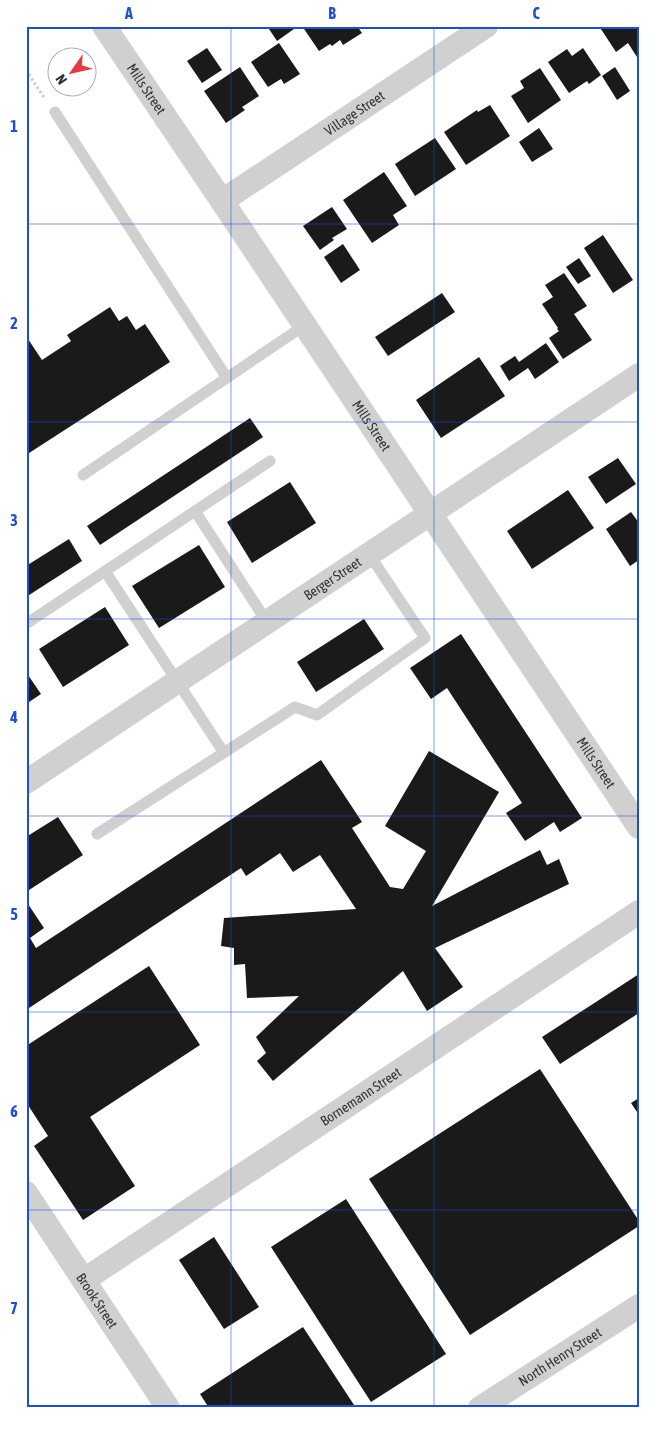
<svg xmlns="http://www.w3.org/2000/svg" width="665" height="1434" font-family="'Asap Condensed',sans-serif">
<style>
.building{fill:#1a1a1a}
.lines{fill:none;stroke-linecap:round;stroke-linejoin:round}
.path{stroke:#cdcdcd;stroke-width:3;stroke-dasharray:2.5 2.5;stroke-linecap:butt}
.service{stroke:#d0d0d0;stroke-width:11}
.minor{stroke:#d0d0d0;stroke-width:24}
.grid{fill:none;stroke:#1d4ed8;stroke-width:1;stroke-opacity:0.55}
.labels{text-anchor:middle;dominant-baseline:central;stroke-width:5;stroke-linejoin:round;paint-order:stroke}
.street-label{font-size:14px;fill:#333;stroke:#fff}
.neatline{fill:none;stroke:#1d4ed8;stroke-width:2}
.grid-label{font-size:16px;text-anchor:middle;font-weight:bold;fill:#1d4ed8}
</style>
<rect width="100%" height="100%" fill="#fff"/>
<g class="building">
<polygon points="267,26 292,26 294,29 277,41"/>
<polygon points="302,26 357,26 362,33 343,45 340,40 332,46 330,44 319,51"/>
<polygon points="599,26 639,26 639,55 637,57 628,43 616,52"/>
<polygon points="279,43 300,74 284,84 281,79 268,87 251,62"/>
<polygon points="207,48 222,70 202,83 187,61"/>
<polygon points="583,48 601,75 589,84 587,81 569,93 548,62 567,49 572,56"/>
<polygon points="240,67 259,96 242,107 245,110 226,123 204,91"/>
<polygon points="615,67 630,91 617,100 602,76"/>
<polygon points="540,68 561,100 528,123 511,96 524,88 520,81"/>
<polygon points="490,105 510,136 466,165 444,132 477,110 478,112"/>
<polygon points="539,128 553,149 532,162 519,142"/>
<polygon points="435,138 456,169 415,196 395,164"/>
<polygon points="384,172 407,206 393,215 399,225 372,243 343,200"/>
<polygon points="332,207 347,229 332,238 334,240 320,250 303,226"/>
<polygon points="603,235 633,280 613,293 584,248"/>
<polygon points="343,244 360,270 341,283 324,257"/>
<polygon points="579,258 591,276 578,284 566,267"/>
<polygon points="564,273 587,306 574,314 592,340 563,359 549,338 559,331 557,329 558,328 542,304 553,297 545,285"/>
<polygon points="442,293 455,312 388,356 375,337"/>
<polygon points="110,307 119,321 127,316 136,330 145,324 170,362 26,455 26,336 42,360 71,341 67,335"/>
<polygon points="546,343 559,362 535,379 528,368 509,381 500,366 515,356 519,362"/>
<polygon points="479,357 505,396 441,438 416,400"/>
<polygon points="250,418 263,437 100,545 87,526"/>
<polygon points="618,458 636,484 606,504 588,477"/>
<polygon points="290,482 316,523 252,563 227,522"/>
<polygon points="568,490 594,528 532,569 507,531"/>
<polygon points="631,512 639,523 639,560 630,566 606,529"/>
<polygon points="69,539 82,561 26,597 26,566"/>
<polygon points="199,545 225,587 159,628 132,586"/>
<polygon points="105,607 129,645 63,687 39,649"/>
<polygon points="364,619 384,649 316,692 297,662"/>
<polygon points="461,634 582,818 560,832 554,822 525,841 506,813 522,803 447,688 431,699 410,668"/>
<polygon points="26,672 41,694 26,704"/>
<polygon points="429,751 499,792 432,906 540,850 547,865 559,859 569,884 435,948 463,987 427,1011 403,971 273,1081 257,1061 266,1053 256,1037 299,996 247,998 245,964 234,965 234,948 221,946 224,918 356,909 320,855 293,872 280,853 246,876 241,868 26,1010 26,901 44,928 30,938 36,948 321,760 362,822 352,828 390,887 403,889 426,851 385,826"/>
<polygon points="58,817 83,855 26,892 26,837"/>
<polygon points="149,966 200,1045 90,1117 135,1186 83,1220 34,1146 48,1136 26,1102 26,1046"/>
<polygon points="639,974 639,1013 560,1064 542,1037"/>
<polygon points="540,1069 639,1221 639,1226 470,1335 369,1179"/>
<polygon points="639,1098 639,1115 631,1103"/>
<polygon points="346,1199 446,1354 371,1402 271,1247"/>
<polygon points="214,1237 259,1307 224,1329 179,1260"/>
<polygon points="303,1327 356,1408 209,1408 200,1394"/>
</g>
<g class="lines">
<polyline class="path" points="26,70 45,99"/>
<g class="service">
<polyline points="55,112 227,378"/>
<polyline points="83,475 305,325"/>
<polyline points="195,511 267,622"/>
<polyline points="105,571 224,753"/>
<polyline points="29,622 270,461"/>
<polyline points="97,834 295,707 317,715 425,638 369,554"/>
</g>
<g class="minor">
<path id="s1" d="M104,26L222,201L639,827"/>
<path id="s2" d="M222,201L486,26"/>
<path id="s3" d="M26,782L639,375"/>
<path id="s4" d="M26,1193L168,1408"/>
<path id="s5" d="M84,1280L639,912"/>
<path id="s6" d="M480,1408L639,1306"/>
</g>
</g>
<path class="grid" d="M231,26V1408M434,26V1408M26,224H639M26,422H639M26,619H639M26,816H639M26,1012H639M26,1210H639"/>
<g class="labels">
<g class="street-label">
<text stroke="none"><textPath href="#s1" startOffset="76">Mills Street</textPath></text>
<text stroke="none"><textPath href="#s2" startOffset="159">Village Street</textPath></text>
<text stroke="none"><textPath href="#s1" startOffset="481">Mills Street</textPath></text>
<text stroke="none"><textPath href="#s3" startOffset="368">Berger Street</textPath></text>
<text stroke="none"><textPath href="#s1" startOffset="886">Mills Street</textPath></text>
<text stroke="none"><textPath href="#s5" startOffset="332">Bornemann Street</textPath></text>
<text stroke="none"><textPath href="#s4" startOffset="129">Brook Street</textPath></text>
<text stroke="none"><textPath href="#s6" startOffset="95">North Henry Street</textPath></text>
</g>
</g>
<rect width="665" height="1434" fill="none" stroke="#ffffff" stroke-width="55"/>
<g transform="translate(72 72) rotate(236)"><circle r="24" fill="#ffffff" stroke="#adadad"/>
<path d="M0-4L9 19L0 12L-9 19Z" fill="#e63946"/>
<text y="-8" font-size="14" font-weight="bold" text-anchor="middle" fill="#333333">N</text>
</g>
<rect x="28" y="28" width="610" height="1378" class="neatline"/>
<g class="grid-label">
<text x="129" y="19">A</text>
<text x="332" y="19">B</text>
<text x="536" y="19">C</text>
<text x="14" y="132">1</text>
<text x="14" y="329">2</text>
<text x="14" y="526">3</text>
<text x="14" y="723">4</text>
<text x="14" y="920">5</text>
<text x="14" y="1117">6</text>
<text x="14" y="1314">7</text>
</g>
</svg>
